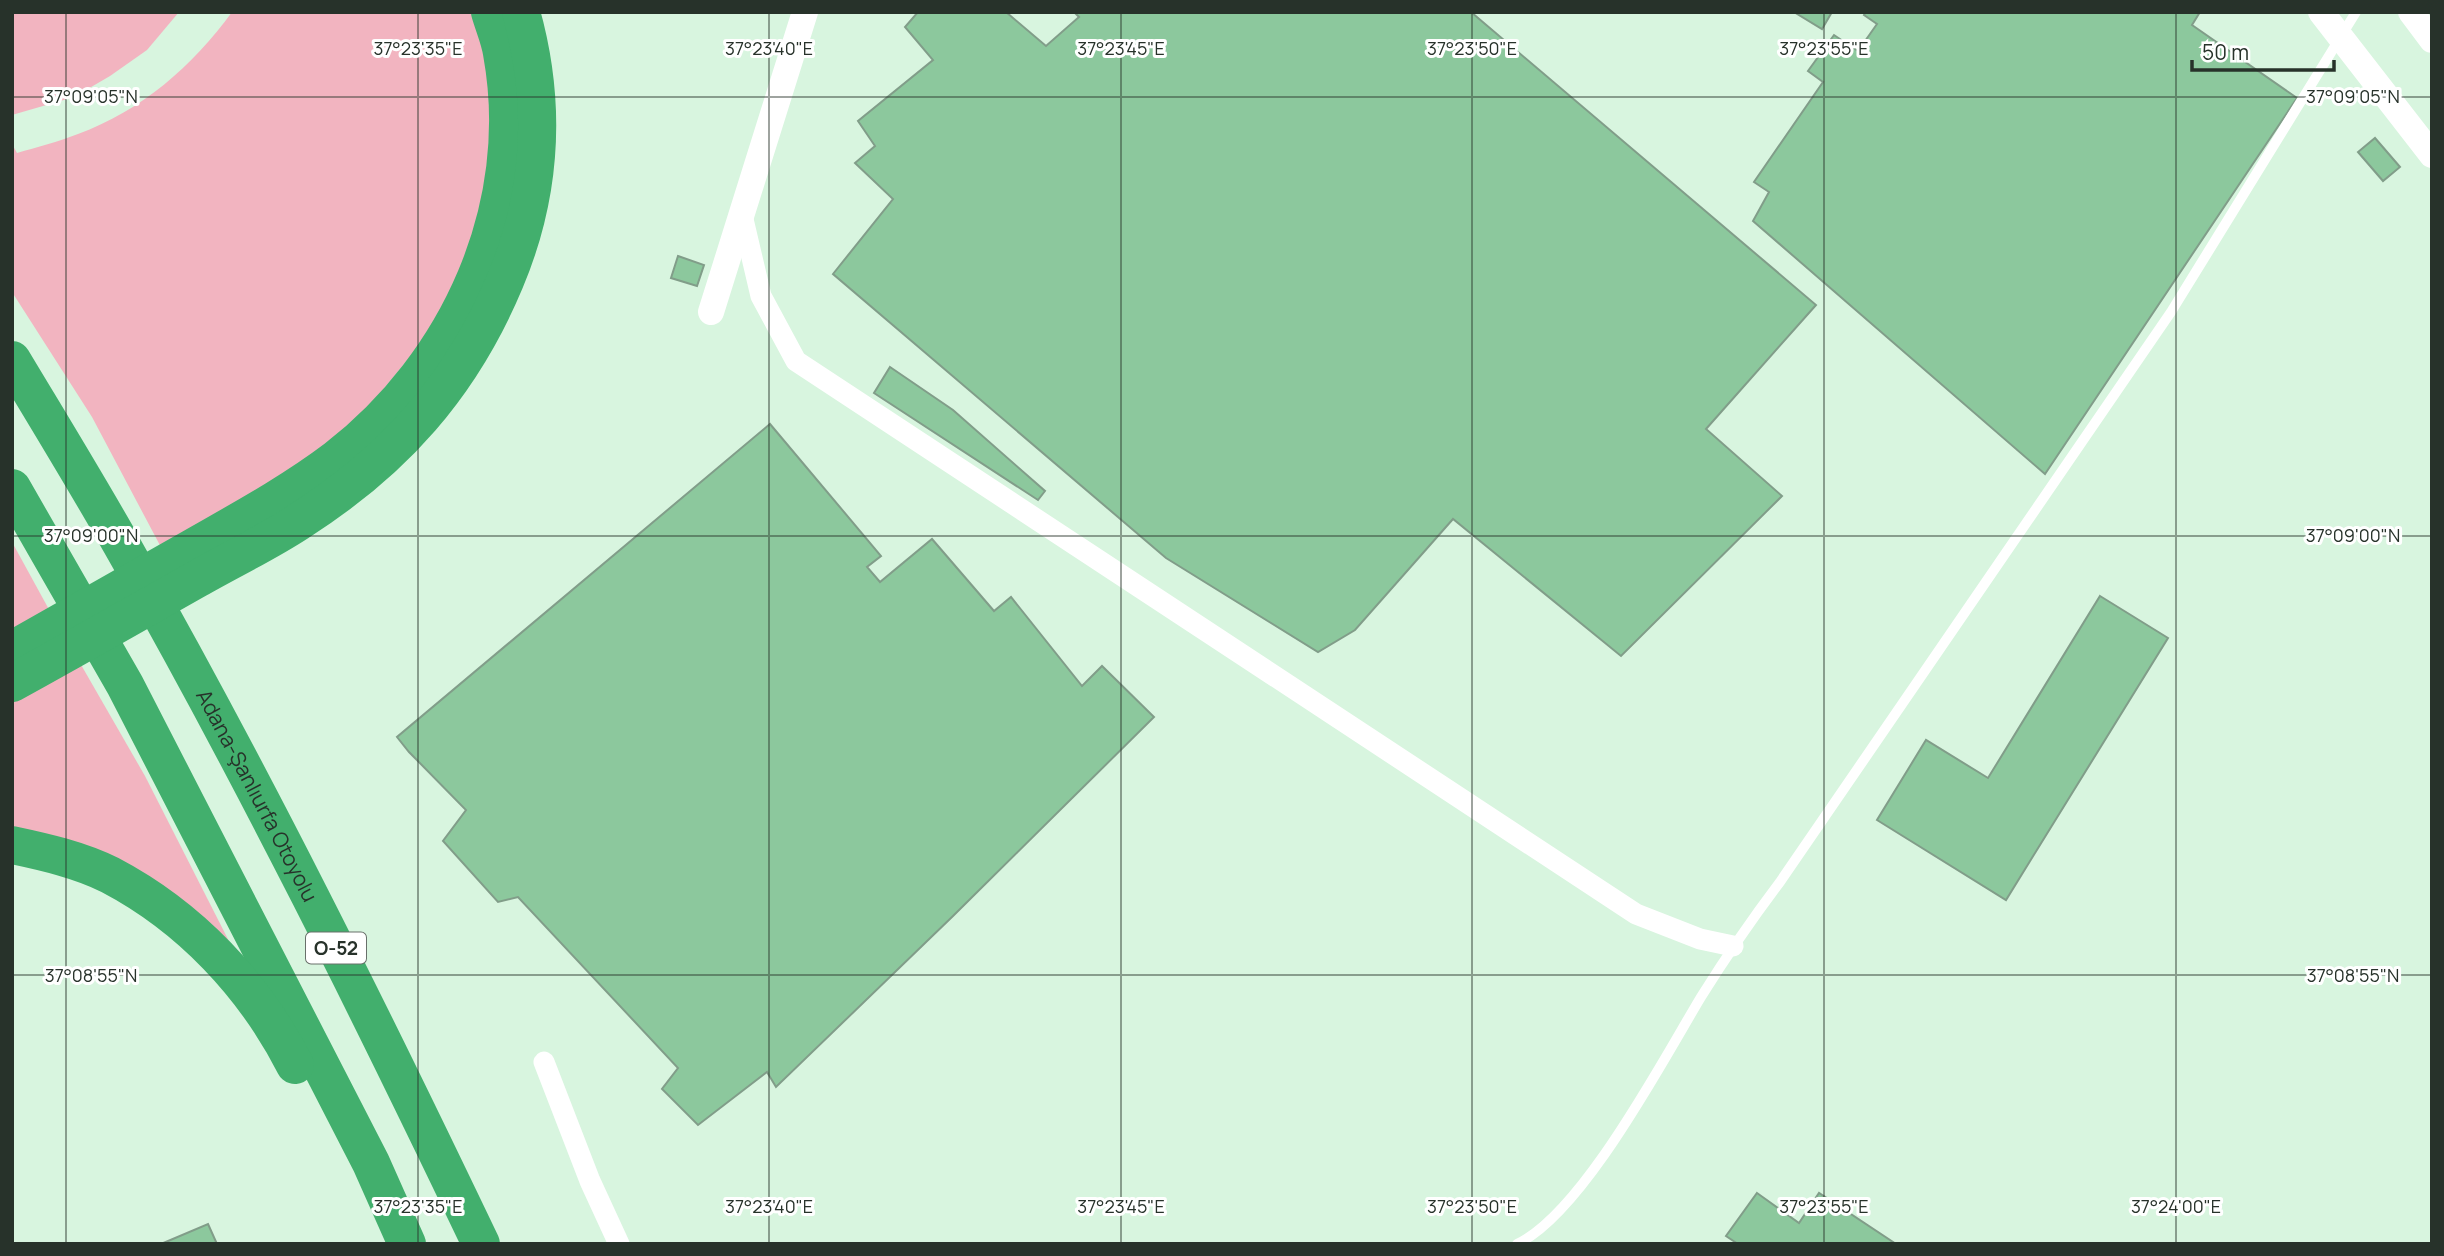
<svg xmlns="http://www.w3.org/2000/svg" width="2444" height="1256" font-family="Manrope,sans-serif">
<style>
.green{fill:#f2b4c0}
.building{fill:#8cc89d;stroke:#819d89;stroke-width:2}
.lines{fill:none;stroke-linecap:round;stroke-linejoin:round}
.service{stroke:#fff;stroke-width:10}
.minor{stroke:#fff;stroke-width:21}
.tertiary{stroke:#fff;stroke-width:26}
.motorway{stroke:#42af6d;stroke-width:38}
.ticks{fill:none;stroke:#27322a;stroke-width:2;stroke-opacity:0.45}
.labels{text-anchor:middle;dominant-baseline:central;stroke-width:6;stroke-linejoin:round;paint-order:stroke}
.shield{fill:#fff;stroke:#68706a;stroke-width:2}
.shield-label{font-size:19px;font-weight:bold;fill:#27322a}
.street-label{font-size:21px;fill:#27322a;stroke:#fff}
.ticks-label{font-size:18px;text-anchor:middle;fill:#27322a;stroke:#fff;stroke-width:6;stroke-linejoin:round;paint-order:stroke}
</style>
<rect width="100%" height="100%" fill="#d8f5df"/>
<g class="green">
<polygon points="12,12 179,12 147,50 110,76 74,97 12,115"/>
<path d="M232,12H474L491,82L492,152L482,219L436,325L351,429L163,551L92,417L12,292V144L17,153C37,147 58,142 78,134C141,111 193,66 232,12Z"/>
<polygon points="12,542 52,615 12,637"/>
<polygon points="80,663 145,776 236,955 12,835 12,702"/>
</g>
<g class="building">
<polygon points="918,12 1006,12 1046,46 1079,17 1074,12 1471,12 1816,305 1706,429 1782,496 1621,656 1453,519 1355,630 1318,652 1166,558 833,274 893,199 855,163 875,146 858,121 933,60 905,27"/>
<polygon points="1794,12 1832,12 1822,29"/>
<polygon points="1866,12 2200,12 2192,25 2297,98 2045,474 1753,221 1769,192 1754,182 1823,82 1808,71 1834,35 1858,51 1877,24 1864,15"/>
<polygon points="2375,138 2400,167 2383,181 2358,152"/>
<polygon points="678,256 704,265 697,286 671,278"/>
<polygon points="890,367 953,410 1045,491 1038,500 874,393"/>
<polygon points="770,424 881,556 867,567 880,582 932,539 994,611 1011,597 1082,686 1102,666 1154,717 953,916 776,1087 767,1072 698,1125 662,1089 678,1068 518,897 498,902 443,841 466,810 409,752 397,737"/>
<polygon points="2100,596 2168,638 2006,900 1877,820 1926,740 1988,778"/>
<polygon points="1757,1193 1799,1223 1819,1193 1896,1244 1738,1244 1726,1236"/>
<polygon points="208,1224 217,1244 161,1244"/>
</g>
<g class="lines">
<path class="service" d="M1517,1244C1582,1214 1663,1060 1701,997C1726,957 1752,919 1780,882L2171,312L2356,12"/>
<g class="minor">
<polyline points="742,215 761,296 796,361 1636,914 1700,939 1733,946"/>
<polyline points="544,1062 590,1181 619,1244"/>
</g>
<g class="tertiary">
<polyline points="2321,12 2432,155"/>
<polyline points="2411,12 2432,40"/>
<polyline points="711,312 805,12"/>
</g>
<g class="motorway">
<path id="s1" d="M12,360C51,425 91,490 128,556C255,780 370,1012 481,1244"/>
<polyline points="12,488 125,685 371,1163 407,1244"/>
<path d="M12,650C72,616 132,582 192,548C241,520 291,493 336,459C459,364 530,207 502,53C500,39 494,26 490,12"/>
<path d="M12,683C74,649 135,614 197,579C230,560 266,543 298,522C394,461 461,386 505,281C542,193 547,104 521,12"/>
<path d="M12,845C45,852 80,860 110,875C190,917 254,985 295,1065"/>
</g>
</g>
<path class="ticks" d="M66,12V1244M418,12V1244M769,12V1244M1121,12V1244M1472,12V1244M1824,12V1244M2176,12V1244M12,97H2432M12,536H2432M12,975H2432"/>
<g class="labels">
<rect class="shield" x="306" y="932.5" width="60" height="31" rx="5"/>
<g class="shield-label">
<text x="336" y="948">O-52</text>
</g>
<g class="street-label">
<text stroke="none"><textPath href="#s1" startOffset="500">Adana-Şanlıurfa Otoyolu</textPath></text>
</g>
</g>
<g class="ticks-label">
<text x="418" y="55">37°23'35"E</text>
<text x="769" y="55">37°23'40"E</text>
<text x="1121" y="55">37°23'45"E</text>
<text x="1472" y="55">37°23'50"E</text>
<text x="1824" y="55">37°23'55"E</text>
<text x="91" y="103">37°09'05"N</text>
<text x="2353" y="103">37°09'05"N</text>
<text x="91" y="542">37°09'00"N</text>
<text x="2353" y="542">37°09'00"N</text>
<text x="91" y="982">37°08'55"N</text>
<text x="2353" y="982">37°08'55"N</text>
<text x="418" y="1213">37°23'35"E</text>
<text x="769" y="1213">37°23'40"E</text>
<text x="1121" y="1213">37°23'45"E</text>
<text x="1472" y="1213">37°23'50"E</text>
<text x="1824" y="1213">37°23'55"E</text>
<text x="2176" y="1213">37°24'00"E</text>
</g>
<rect width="2444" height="1256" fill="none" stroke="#27322a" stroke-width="28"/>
<path d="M2192 60v10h142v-10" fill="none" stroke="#27322a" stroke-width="3.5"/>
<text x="2202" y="60" font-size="21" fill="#27322a" stroke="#ffffff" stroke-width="5" paint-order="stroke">50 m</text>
</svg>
